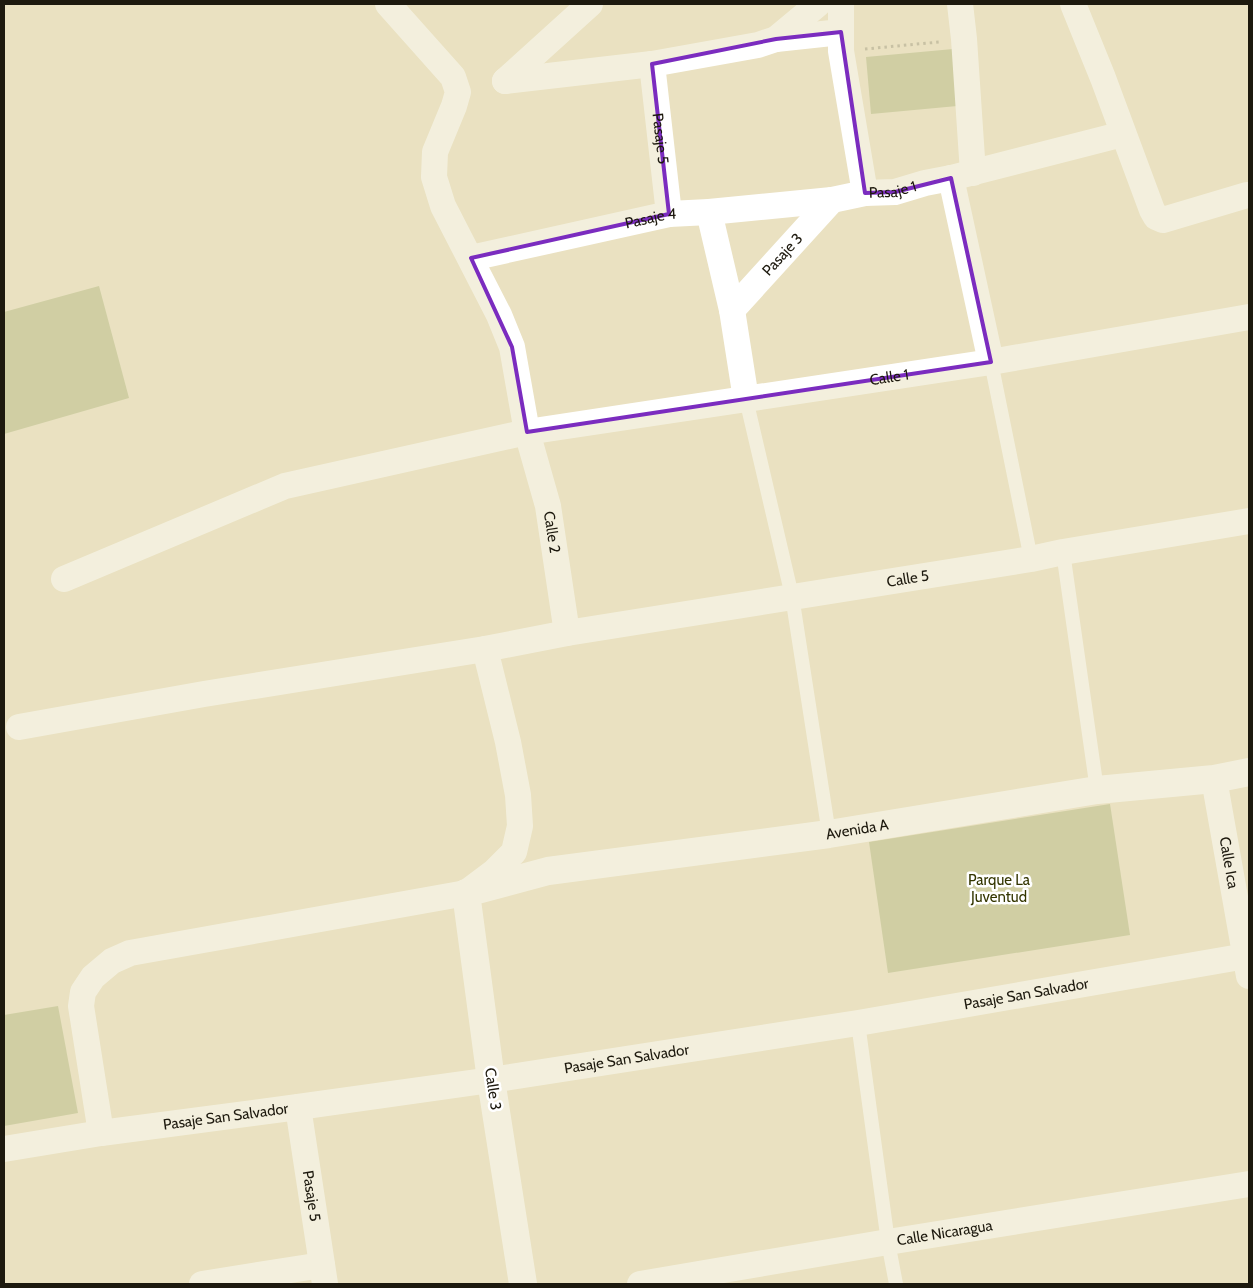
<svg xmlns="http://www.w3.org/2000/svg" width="1253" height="1288" font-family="Cabin,sans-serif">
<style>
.green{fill:#b1b67f}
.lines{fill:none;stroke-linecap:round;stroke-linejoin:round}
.path{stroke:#a19a81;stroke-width:3;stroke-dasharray:2.5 4;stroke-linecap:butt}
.service{stroke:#fff;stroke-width:14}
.minor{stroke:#fff;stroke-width:26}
.secondary{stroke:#fff;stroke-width:28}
.marked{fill:none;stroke:#7b2cbf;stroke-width:4;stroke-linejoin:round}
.labels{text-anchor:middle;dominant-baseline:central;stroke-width:5;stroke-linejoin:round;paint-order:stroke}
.street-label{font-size:15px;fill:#1d190e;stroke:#fff}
.park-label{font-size:15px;fill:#343600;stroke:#fff}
</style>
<rect width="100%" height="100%" fill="#eae1c1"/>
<g class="green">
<polygon points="964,48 968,105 871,114 866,57"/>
<polygon points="99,286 129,398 4,434 4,312"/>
<polygon points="1110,804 1130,935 888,973 869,842"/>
<polygon points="58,1006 78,1113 4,1126 4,1015"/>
</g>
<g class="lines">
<polyline class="path" points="865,49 939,42"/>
<g class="service">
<polyline points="991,362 1031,559"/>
<polyline points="746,399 792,596 829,834"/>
<polyline points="1063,552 1097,790"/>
<polyline points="858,1023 888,1242 896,1284"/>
</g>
<g class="minor">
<path id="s1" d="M388,4L453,77L458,92L454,106L435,152L434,177L443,206L499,315L512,347L527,432L548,506L567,633"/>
<polyline points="841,4 841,51 865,193"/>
<polyline points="960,4 964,39 973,173"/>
<polyline points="1073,4 1103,78 1152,210 1156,217 1163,220 1247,195"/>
<polyline points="776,39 841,32"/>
<path id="s2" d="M652,64L669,214"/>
<polyline points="505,81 652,64 758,45 776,39 818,4"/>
<polyline points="505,81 590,4"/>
<polyline points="951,178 991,362"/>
<polyline points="709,212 732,310 746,399"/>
<path id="s3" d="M471,258L669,214L709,212L832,200L865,193L895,192L925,183L951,178L1123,134"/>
<path id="s4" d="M732,310L832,200"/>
<path id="s5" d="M64,579L285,486L527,432L991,362L1249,317"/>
<polyline points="19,727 204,694 485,649"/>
<path id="s6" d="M1214,779L1249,976"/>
<path id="s7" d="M298,1107L325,1284"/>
<path id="s8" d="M101,1133L81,1006L83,992L93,977L112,961L130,953L466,893L494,872L514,852L520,826L518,795L508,742L485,649L567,633L1031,559L1063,552L1249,521"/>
<path id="s9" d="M4,1149L101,1133L298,1107L491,1080L858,1023L1246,956"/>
<polyline points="202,1284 322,1265"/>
<path id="s10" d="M640,1284L888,1242L1249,1184"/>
</g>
<path class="secondary" id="s11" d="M523,1284L491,1080L466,893L548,871L829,834L1097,790L1214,779L1249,772"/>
</g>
<path d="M0 0H1253V1288H0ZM841,32L865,193L895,192L951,178L991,362L527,432L512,347L471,258L669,214L652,64L776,39Z" fill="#eae1c1" fill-opacity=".55" fill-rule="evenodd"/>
<path class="marked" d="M841,32L865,193L895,192L951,178L991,362L527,432L512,347L471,258L669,214L652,64L776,39Z"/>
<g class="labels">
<g class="street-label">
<text stroke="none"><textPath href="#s2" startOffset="75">Pasaje 5</textPath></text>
<text stroke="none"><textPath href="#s3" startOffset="428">Pasaje 1</textPath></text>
<text stroke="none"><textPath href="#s3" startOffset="184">Pasaje 4</textPath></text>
<text stroke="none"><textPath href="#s4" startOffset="75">Pasaje 3</textPath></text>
<text stroke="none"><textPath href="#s5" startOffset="854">Calle 1</textPath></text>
<text stroke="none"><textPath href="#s1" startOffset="580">Calle 2</textPath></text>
<text stroke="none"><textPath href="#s8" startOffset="1246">Calle 5</textPath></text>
<text stroke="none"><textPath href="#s11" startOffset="792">Avenida A</textPath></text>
<text stroke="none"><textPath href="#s6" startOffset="85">Calle Ica</textPath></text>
<text stroke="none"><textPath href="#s9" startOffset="1034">Pasaje San Salvador</textPath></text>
<text stroke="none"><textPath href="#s9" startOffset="629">Pasaje San Salvador</textPath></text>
<text transform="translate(493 1089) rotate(82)">Calle 3</text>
<text stroke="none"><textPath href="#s9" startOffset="224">Pasaje San Salvador</textPath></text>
<text stroke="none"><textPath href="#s7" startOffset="90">Pasaje 5</textPath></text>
<text stroke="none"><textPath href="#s10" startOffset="309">Calle Nicaragua</textPath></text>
</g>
<g class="park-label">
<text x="999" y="880">Parque La<tspan x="999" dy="17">Juventud</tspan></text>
</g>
</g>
<rect width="1253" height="1288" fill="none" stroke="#1d190e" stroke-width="10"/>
</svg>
